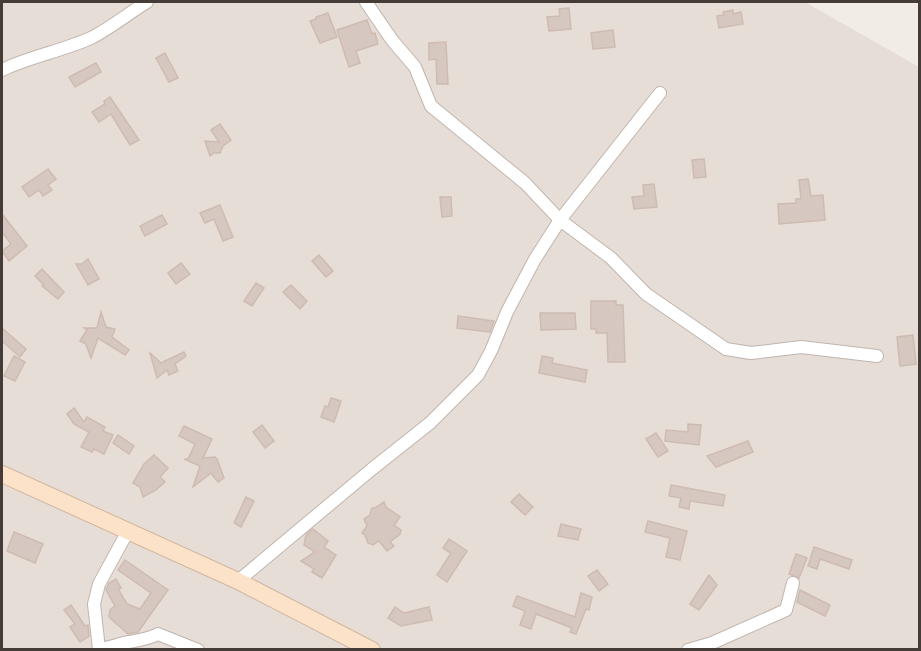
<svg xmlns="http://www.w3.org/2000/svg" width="921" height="651" font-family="'Roboto Condensed',sans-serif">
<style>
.residential{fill:#e6ddd6}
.building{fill:#d6c8c1;stroke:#cebbb1;stroke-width:1.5}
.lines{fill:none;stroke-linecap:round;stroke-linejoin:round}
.street-casing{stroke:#c0b5ae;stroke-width:14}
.secondary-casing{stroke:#d2b69d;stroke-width:18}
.street{stroke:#fff;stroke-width:12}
.secondary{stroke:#fbe2c9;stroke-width:16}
</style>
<rect width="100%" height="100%" fill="#f2ece7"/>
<polygon class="residential" points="2,2 805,2 919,67 919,649 2,649"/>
<g class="building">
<polygon points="569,8 571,29 549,31 547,17 560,16 559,9"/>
<polygon points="733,10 733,14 741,12 743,24 719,28 717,16 724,15 723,12"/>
<polygon points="328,13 337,37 320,43 310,21 316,19 316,17"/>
<polygon points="367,20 372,34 375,33 378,44 356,51 360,63 349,67 337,30"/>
<polygon points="613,30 615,47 593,49 591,33"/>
<polygon points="446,42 448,84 437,84 436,59 429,60 429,43"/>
<polygon points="165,53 178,78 169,82 156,58"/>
<polygon points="96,63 101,72 75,87 69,77"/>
<polygon points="110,97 139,140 130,145 111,114 99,122 92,112 105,104 104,101"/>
<polygon points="220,124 231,140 223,146 220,153 214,153 210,156 205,141 219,142 211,130"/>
<polygon points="704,159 706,177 694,178 692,160"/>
<polygon points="48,169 56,179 48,185 52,190 43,196 39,190 29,197 22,187"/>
<polygon points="808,179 811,196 823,195 825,220 779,224 778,204 796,203 796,199 801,199 799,180"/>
<polygon points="654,184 657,207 634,209 632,197 644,196 643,185"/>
<polygon points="440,197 451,197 452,216 442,217"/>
<polygon points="220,205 233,237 223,241 214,219 205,223 200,213"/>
<polygon points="2,214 27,246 9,261 2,251 11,244 2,232"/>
<polygon points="162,215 167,224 145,236 140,226"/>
<polygon points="319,255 333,271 326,277 312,261"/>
<polygon points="88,259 99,279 88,285 76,264 82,264"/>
<polygon points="181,263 190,274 176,284 168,273"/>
<polygon points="42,269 64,292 58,299 42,286 44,285 35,276"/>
<polygon points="256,283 264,288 252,306 244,301"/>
<polygon points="291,285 307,301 300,309 283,292"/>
<polygon points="591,301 616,301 616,305 623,305 625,362 608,362 607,333 596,333 596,329 591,329"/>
<polygon points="101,312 106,327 115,329 112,337 129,350 125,355 98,338 91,358 86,344 80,341 87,330 84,328 97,328"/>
<polygon points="540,313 575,313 576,329 541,330"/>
<polygon points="458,316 494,321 490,332 457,328"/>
<polygon points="2,328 26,349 20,357 2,341"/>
<polygon points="913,335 916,364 900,366 897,337"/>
<polygon points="184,352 186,356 175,364 178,371 169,375 167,370 157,378 150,353 161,363"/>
<polygon points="14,356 25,362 15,381 4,376"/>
<polygon points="542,356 553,358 552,363 587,370 585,382 539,373"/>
<polygon points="331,398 341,401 334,422 321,417 325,406 328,407"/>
<polygon points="74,408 84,422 87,417 105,427 103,431 113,435 104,454 94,449 92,452 81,447 89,432 74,424 67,414"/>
<polygon points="688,424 701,425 699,445 665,441 666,430 688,432"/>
<polygon points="262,425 274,441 265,448 253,432"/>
<polygon points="184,426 212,439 203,458 215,457 217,459 224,478 218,482 211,473 193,487 200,466 184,459 188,459 195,444 179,436"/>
<polygon points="656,433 668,451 658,457 646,439"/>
<polygon points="118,435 134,446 129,454 113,443"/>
<polygon points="748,441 753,452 716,467 707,456"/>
<polygon points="154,455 168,468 160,477 165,482 156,490 143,497 140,487 133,483 144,464"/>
<polygon points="671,485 725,495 723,506 690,501 689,509 679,507 681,498 669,496"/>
<polygon points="519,494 533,507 525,515 511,502"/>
<polygon points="246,497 254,501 241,527 234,523"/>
<polygon points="384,502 386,507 400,517 394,525 401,530 400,534 390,542 394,546 387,551 379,541 373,545 368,543 365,535 362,533 367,526 364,519 370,515 372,508 375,508"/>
<polygon points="648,521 687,531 680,560 666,557 670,538 645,532"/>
<polygon points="561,524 581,529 578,540 558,536"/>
<polygon points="313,529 328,541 324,547 336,555 322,578 312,572 314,569 301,561 315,552 304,545 306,535"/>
<polygon points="14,532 43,544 35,563 7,551"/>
<polygon points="449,539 467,551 447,582 437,575 451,553 443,548"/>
<polygon points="814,547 852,560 849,569 820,559 817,569 808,566"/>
<polygon points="796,554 807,558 799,578 789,574"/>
<polygon points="125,560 168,590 138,632 128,634 109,617 110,610 115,606 106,590 109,583 116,579 121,588 118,589 127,604 140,609 151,593 118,570"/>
<polygon points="597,570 608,584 599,591 588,576"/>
<polygon points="709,575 717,585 699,610 690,604"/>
<polygon points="800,590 830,605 825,616 797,602"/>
<polygon points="581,593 592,597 589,610 586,609 576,634 570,632 572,628 536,614 531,629 520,625 525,611 513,606 517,596 575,617"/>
<polygon points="71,605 85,626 88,625 89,636 80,642 70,627 75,624 64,610"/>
<polygon points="395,607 404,613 429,607 432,620 401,626 388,618"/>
</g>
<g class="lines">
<g class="street-casing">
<g id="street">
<polyline points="366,2 392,40 415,67 431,106 525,183 560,220 611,258 646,294 726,349 751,353 801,347 877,356"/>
<path d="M2,70C31,56 63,51 93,37C112,27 129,13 147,2"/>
<path d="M128,531L99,584L94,604L99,649C110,648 118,644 129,642C140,640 148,639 158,634L198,650"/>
<polyline points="238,581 372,469 430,423 478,375 491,351 507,312 535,259 560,220 660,93"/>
<polyline points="688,650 712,643 786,610 793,583"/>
</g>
</g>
<g class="secondary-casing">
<polyline id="secondary" points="2,474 238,581 372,650"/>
</g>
<use href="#street" class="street"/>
<use href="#secondary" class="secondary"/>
</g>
<rect width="921" height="651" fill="none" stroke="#453c37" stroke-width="6"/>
</svg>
